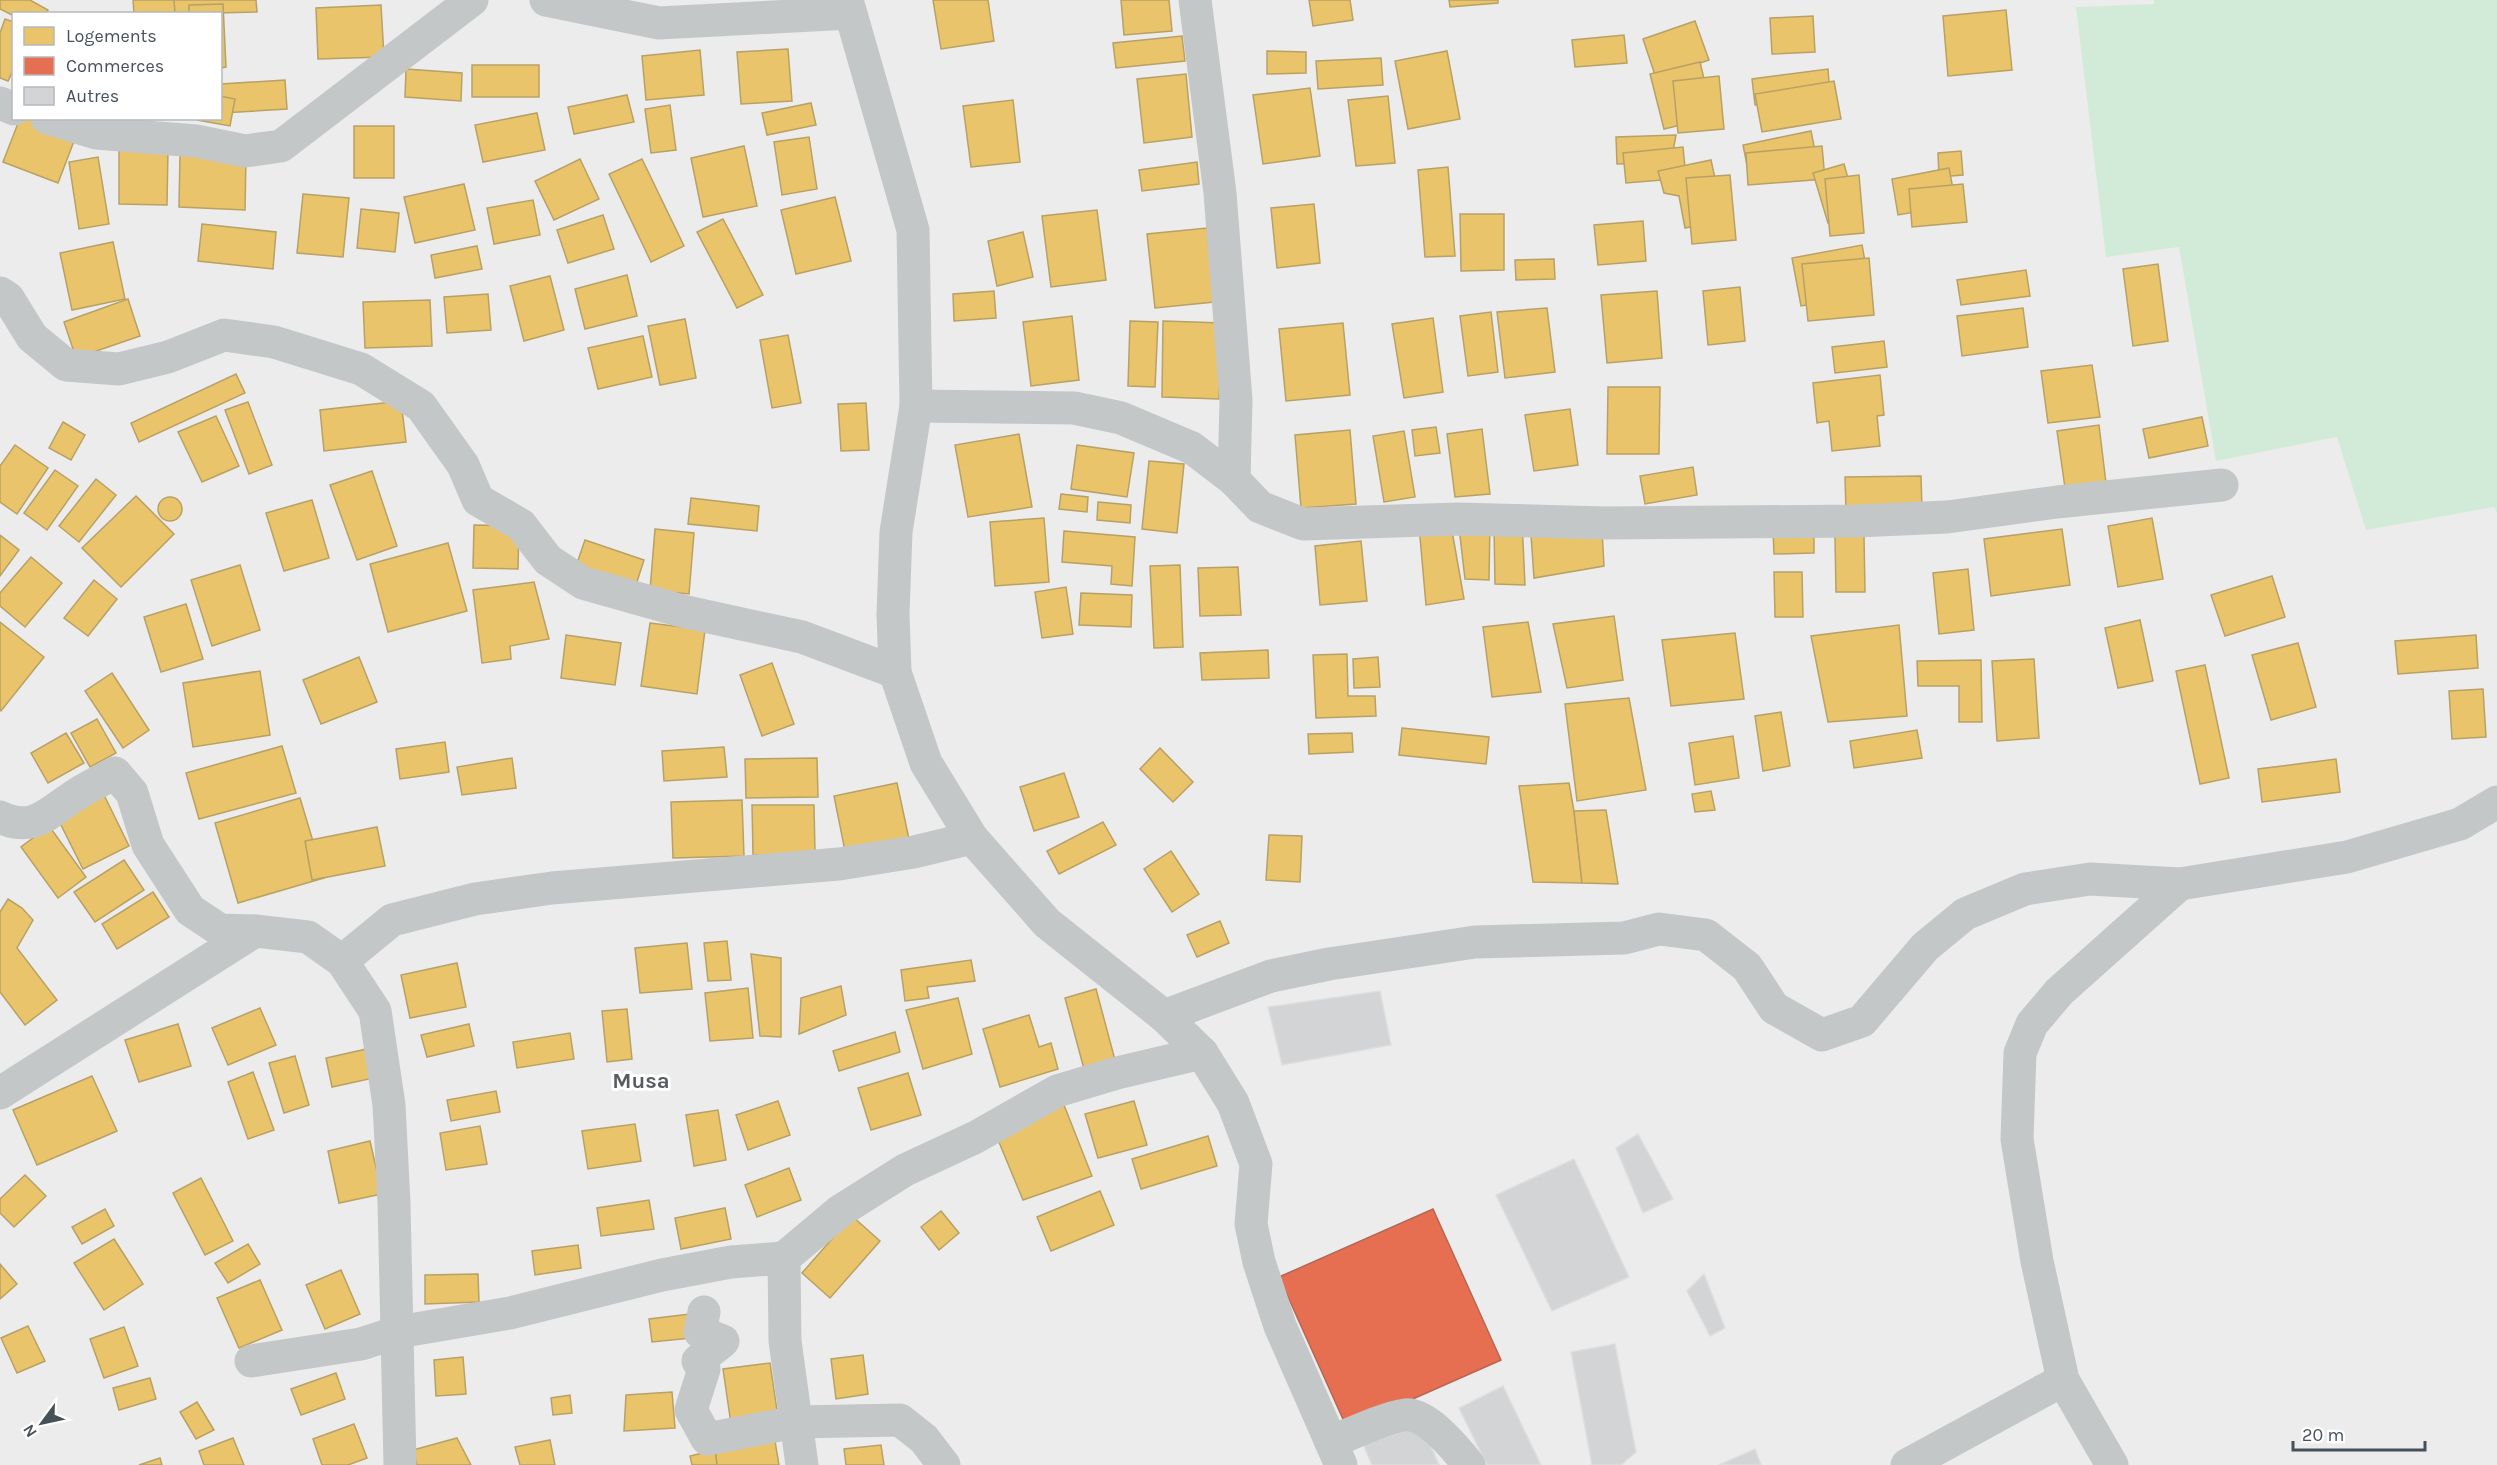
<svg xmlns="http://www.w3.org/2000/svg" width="2497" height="1465" font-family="Karla,sans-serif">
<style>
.green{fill:#d1ebd8}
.homes{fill:#e9c46a;stroke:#b8a165;stroke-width:1.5}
.shops{fill:#e76f51;stroke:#b66653;stroke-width:1.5}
.building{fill:#d3d4d5;stroke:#dededf;stroke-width:1.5}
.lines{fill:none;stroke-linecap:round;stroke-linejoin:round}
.minor{stroke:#c4c7c8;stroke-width:33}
.labels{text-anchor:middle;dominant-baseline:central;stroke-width:6;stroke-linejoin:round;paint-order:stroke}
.neighbourhood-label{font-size:22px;font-weight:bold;fill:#585c60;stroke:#fff}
</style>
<rect width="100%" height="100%" fill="#edecec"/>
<polygon class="green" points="2154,0 2497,0 2497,512 2494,507 2366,530 2337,437 2216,461 2179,247 2106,257 2076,7 2154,4"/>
<g class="homes">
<polygon points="0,0 30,0 48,10 46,14 14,14 14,16 0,9"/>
<polygon points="133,0 180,0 180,14 134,14"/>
<polygon points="174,0 256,0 257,12 175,14"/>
<polygon points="933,0 988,0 994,41 941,49"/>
<polygon points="1121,0 1169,0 1172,31 1124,35"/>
<polygon points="1309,0 1350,0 1353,20 1313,26"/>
<polygon points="1449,0 1498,0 1498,3 1450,7"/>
<polygon points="223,4 226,67 220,68 220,14 189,14 189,5"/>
<polygon points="381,5 384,57 318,59 316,8"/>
<polygon points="2006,10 2012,70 1948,76 1943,16"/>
<polygon points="1813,16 1815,52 1772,54 1770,18"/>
<polygon points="5,19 14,22 14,68 8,81 0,78 0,33"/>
<polygon points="1695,21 1709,60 1656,78 1643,39"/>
<polygon points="1624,35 1627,63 1575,67 1572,40"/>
<polygon points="1182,36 1185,61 1116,68 1113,43"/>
<polygon points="788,49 792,101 741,104 737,52"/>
<polygon points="700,50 704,95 646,100 642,56"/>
<polygon points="1267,51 1306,52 1306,73 1267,74"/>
<polygon points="1447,51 1460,119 1408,129 1395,61"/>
<polygon points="1381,58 1383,85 1318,89 1316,61"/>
<polygon points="1700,62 1713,117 1664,129 1650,74"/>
<rect x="472" y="65" width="67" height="32"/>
<polygon points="406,69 462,73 461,101 405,97"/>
<polygon points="1828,69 1830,95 1755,105 1752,79"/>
<polygon points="1186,74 1192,137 1144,143 1137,79"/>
<polygon points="1719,76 1724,129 1678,133 1673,81"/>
<polygon points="285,80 287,109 222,113 221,84"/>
<polygon points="1834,81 1841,119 1762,132 1755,94"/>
<polygon points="1310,88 1320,156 1263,164 1253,95"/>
<polygon points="627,95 634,122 574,134 568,107"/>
<polygon points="220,96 235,99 230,126 197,120 220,118"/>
<polygon points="1388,96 1395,163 1356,166 1348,100"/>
<polygon points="1013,100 1020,162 971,167 963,106"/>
<polygon points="811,103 816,125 767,135 762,113"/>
<polygon points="670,105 676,150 651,153 645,109"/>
<polygon points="537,113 545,150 483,162 475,125"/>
<polygon points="20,118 29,118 76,136 58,183 3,162"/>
<rect x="354" y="126" width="40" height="52"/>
<polygon points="1811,131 1818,166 1750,180 1743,145"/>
<polygon points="1676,135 1671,162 1617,164 1616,137"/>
<polygon points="809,137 817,189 782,195 774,142"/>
<polygon points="744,146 757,206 703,217 691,158"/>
<polygon points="1822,146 1825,179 1748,185 1746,153"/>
<polygon points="1683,147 1686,178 1626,183 1623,153"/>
<polygon points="119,150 168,150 167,205 119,204"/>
<polygon points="1961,151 1963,175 1939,177 1938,153"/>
<polygon points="180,155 246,157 245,210 179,207"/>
<polygon points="98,157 109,224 79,229 69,162"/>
<polygon points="580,159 599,199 554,220 535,181"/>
<polygon points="642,159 684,246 651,262 609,174"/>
<polygon points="1711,160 1724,220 1685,228 1679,196 1664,193 1658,171"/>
<polygon points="1197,162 1199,184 1142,191 1139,170"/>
<polygon points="1844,164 1858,214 1828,223 1813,173"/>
<polygon points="1448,167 1455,256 1425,257 1418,170"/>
<polygon points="1949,168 1956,205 1898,215 1892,179"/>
<polygon points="1730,175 1736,240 1692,244 1686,178"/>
<polygon points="1859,175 1864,233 1830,236 1825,179"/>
<polygon points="464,184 475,230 415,243 404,197"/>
<polygon points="1963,184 1967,222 1912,227 1909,189"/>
<polygon points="303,194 349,198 343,257 297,253"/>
<polygon points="835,197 851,261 796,274 781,210"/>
<polygon points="533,200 540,235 494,244 487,208"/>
<polygon points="1314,204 1320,263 1277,268 1271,208"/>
<polygon points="361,209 399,213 395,252 357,248"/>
<polygon points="1097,210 1106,280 1051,287 1042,216"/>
<polygon points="1460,214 1504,214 1504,270 1461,271"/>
<polygon points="603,215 614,249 568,263 557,230"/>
<polygon points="723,219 763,295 737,308 697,232"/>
<polygon points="1643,221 1646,261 1598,265 1594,225"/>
<polygon points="202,224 276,232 273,269 198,261"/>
<polygon points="1207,228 1214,302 1155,308 1147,234"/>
<polygon points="1023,232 1033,277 997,286 988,241"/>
<polygon points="113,242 125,299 72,310 60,253"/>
<polygon points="1862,245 1871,294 1801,306 1792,258"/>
<polygon points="477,246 482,269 435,278 431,255"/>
<polygon points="1869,258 1874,315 1808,321 1802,264"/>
<polygon points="1554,259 1555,279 1516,280 1515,260"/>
<polygon points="2158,264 2168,341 2133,346 2123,269"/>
<polygon points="2026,270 2030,296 1961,305 1957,280"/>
<polygon points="627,275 637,316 585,329 575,289"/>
<polygon points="550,276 564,330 524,341 510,286"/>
<polygon points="1740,287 1745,341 1708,345 1703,291"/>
<polygon points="994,291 996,318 954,321 953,294"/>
<polygon points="1657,291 1662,358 1607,363 1601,295"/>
<polygon points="488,294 491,330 447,333 444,297"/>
<polygon points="128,299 140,336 76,358 64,322"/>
<polygon points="430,300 432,346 365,348 363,302"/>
<polygon points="1547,308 1555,372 1505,378 1497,312"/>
<polygon points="2023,308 2028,347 1962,356 1957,316"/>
<polygon points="1491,312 1498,372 1468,376 1460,316"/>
<polygon points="1072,316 1079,380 1031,386 1023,322"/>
<polygon points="1433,318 1443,392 1404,398 1392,324"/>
<polygon points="685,319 696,378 660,385 648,326"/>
<polygon points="1130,321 1158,322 1155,387 1128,386"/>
<polygon points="1163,321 1222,323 1219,399 1162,397"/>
<polygon points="1343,323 1350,395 1286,401 1279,329"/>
<polygon points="788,335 801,403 772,408 760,340"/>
<polygon points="643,336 652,377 598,389 588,348"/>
<polygon points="1884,341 1887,367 1835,373 1832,347"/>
<polygon points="2092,365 2100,417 2048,423 2041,371"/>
<polygon points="236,374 245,393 139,442 131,423"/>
<polygon points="1880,375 1884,415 1877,416 1880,446 1832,451 1829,421 1817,423 1813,383"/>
<polygon points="1608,387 1660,387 1659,454 1607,454"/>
<polygon points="401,401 406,442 324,451 320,410"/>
<polygon points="248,402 272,465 249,474 225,410"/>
<polygon points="866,403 869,450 841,451 838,404"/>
<polygon points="1570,409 1578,465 1534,471 1525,415"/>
<polygon points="216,416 239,466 202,482 178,432"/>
<polygon points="2202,417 2208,446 2149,458 2143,429"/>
<polygon points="63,422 85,435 71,460 49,448"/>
<polygon points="2099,425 2106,483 2065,488 2057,431"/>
<polygon points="1436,427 1440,453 1415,456 1412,430"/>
<polygon points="1482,429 1490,494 1455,497 1447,434"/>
<polygon points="1350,430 1356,504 1301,508 1295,435"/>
<polygon points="1404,431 1415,497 1384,502 1373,436"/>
<polygon points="1019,434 1032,507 968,517 955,445"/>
<polygon points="15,445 48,468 17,514 0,502 0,466"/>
<polygon points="1077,445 1134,453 1127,497 1071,489"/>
<polygon points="1149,461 1184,464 1177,533 1142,529"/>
<polygon points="1693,467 1697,495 1645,504 1640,476"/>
<polygon points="55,470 78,486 47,530 24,513"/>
<polygon points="372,471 397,546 357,560 330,485"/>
<polygon points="1921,476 1922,510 1846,511 1845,477"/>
<polygon points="96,479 116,495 79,542 59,526"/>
<polygon points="1061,494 1088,497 1087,512 1059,509"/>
<polygon points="136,496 174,534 121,587 82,548"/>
<circle cx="170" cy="509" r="12"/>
<polygon points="691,498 759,506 757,531 688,524"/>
<polygon points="312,500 329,558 284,571 266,513"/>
<polygon points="1098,502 1131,505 1130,523 1097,520"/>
<polygon points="1044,518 1049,582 995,586 990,522"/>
<polygon points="2152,518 2163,579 2118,587 2108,526"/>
<polygon points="1458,519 1490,520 1489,580 1465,579"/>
<polygon points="1522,521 1525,585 1495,584 1494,526"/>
<polygon points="474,525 519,526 518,569 473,568"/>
<polygon points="1451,525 1464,599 1426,605 1419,526"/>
<polygon points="655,529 694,533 689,594 650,590"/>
<polygon points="2062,529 2070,585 1991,596 1984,539"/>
<polygon points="1814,530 1814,553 1774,554 1773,531"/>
<polygon points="1064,531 1135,537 1132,586 1111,584 1112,566 1062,562"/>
<polygon points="1602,531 1604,566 1534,578 1531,535"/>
<polygon points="0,535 19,550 0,576"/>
<polygon points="1835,536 1864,536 1865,592 1836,592"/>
<polygon points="585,540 644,560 634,591 574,572"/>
<polygon points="1361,541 1367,601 1320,605 1315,546"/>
<polygon points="448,543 467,611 388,632 370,564"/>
<polygon points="31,557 62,583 25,627 0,606 0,593"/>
<polygon points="240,565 260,630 212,646 191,580"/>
<polygon points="1180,565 1183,647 1154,648 1150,566"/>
<polygon points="1238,567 1241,615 1200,616 1198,568"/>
<polygon points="1968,569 1974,630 1939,634 1933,573"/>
<polygon points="1774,572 1802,572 1803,617 1775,617"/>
<polygon points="2272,576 2285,617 2225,636 2211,595"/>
<polygon points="94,580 117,599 88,636 64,618"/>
<polygon points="534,582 549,639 510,646 511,659 482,663 473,590"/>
<polygon points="1066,587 1073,634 1042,638 1035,592"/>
<polygon points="1081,593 1132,595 1131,627 1079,625"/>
<polygon points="186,604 203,659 161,672 144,617"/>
<polygon points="1614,616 1623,680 1567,688 1553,624"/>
<polygon points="2140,620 2153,681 2118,688 2105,628"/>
<polygon points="0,622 44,657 1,711 0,710"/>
<polygon points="1528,622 1541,692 1492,697 1483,627"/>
<polygon points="650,623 705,630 697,694 641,686"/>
<polygon points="1899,625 1907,716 1828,722 1811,636"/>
<polygon points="1735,633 1744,699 1671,706 1662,640"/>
<polygon points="566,635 621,643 615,685 561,678"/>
<polygon points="2476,635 2478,668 2398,674 2395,641"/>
<polygon points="2298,643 2316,707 2271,720 2252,655"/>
<polygon points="1268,650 1269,678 1202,680 1200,653"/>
<polygon points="1347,654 1348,696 1375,696 1376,716 1316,718 1313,655"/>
<polygon points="359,657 377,702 321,724 303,680"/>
<polygon points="1378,657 1380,687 1354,688 1353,659"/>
<polygon points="2034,659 2039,738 1997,741 1992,661"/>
<polygon points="1981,660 1982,722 1959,722 1959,686 1918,686 1917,661"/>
<polygon points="772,663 794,724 762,736 740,675"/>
<polygon points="2205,665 2229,778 2200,784 2176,671"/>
<polygon points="260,671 270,735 193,747 183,683"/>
<polygon points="112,673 149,730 123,748 85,691"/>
<polygon points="2483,689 2486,737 2452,739 2449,691"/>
<polygon points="1629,698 1646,790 1577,801 1565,704"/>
<polygon points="1781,712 1790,766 1763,771 1755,716"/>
<polygon points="97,719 116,753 90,767 71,733"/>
<polygon points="1402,728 1489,737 1486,764 1399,755"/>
<polygon points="1917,730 1922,758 1854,768 1850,741"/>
<polygon points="66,733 84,763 48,783 31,753"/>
<polygon points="1352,733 1353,752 1309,754 1308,734"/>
<polygon points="1733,736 1739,778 1695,785 1689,743"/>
<polygon points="445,742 449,772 400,779 396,749"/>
<polygon points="282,746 296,793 199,819 186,773"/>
<polygon points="724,747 727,777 664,781 662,751"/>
<polygon points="1160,748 1193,782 1173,802 1140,769"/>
<polygon points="512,758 516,788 462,795 457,767"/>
<polygon points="817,758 818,797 746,798 745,759"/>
<polygon points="2336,759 2340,792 2262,802 2258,769"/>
<polygon points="1064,773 1079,817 1034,831 1020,787"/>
<polygon points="897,783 909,839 845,851 834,796"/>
<polygon points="1569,783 1574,811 1582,883 1533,882 1519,786"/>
<polygon points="1711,791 1715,810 1695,812 1692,794"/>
<polygon points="104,795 129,846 83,869 58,819"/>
<polygon points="300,798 324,878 238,903 215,823"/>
<polygon points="742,800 744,856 673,858 671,802"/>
<polygon points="752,805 814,805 815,854 753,855"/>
<polygon points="1606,810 1618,884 1582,883 1574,811"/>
<polygon points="1103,822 1116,845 1059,874 1047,851"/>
<polygon points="49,826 86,877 58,898 21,847"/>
<polygon points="377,827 385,866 312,880 305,841"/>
<polygon points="1269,835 1302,836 1300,882 1266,880"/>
<polygon points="1171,851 1199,894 1172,912 1144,869"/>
<polygon points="124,860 144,890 95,922 74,892"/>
<polygon points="153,892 169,917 117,949 102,924"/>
<polygon points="8,899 22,908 33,920 17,948 57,1000 25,1025 0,992 0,912"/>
<polygon points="1220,921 1229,943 1197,957 1187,935"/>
<polygon points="727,941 731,980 708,981 704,943"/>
<polygon points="687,943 692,989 640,993 635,948"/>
<polygon points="751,954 781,958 781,1037 760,1036"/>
<polygon points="971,960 975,981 927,987 929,998 905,1001 901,970"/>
<polygon points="457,963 466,1007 410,1018 401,975"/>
<polygon points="841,986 846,1015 799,1034 801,998"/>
<polygon points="748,988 753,1038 710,1041 705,993"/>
<polygon points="1096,989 1115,1060 1084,1069 1065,998"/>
<polygon points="958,998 972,1054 923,1069 906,1010"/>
<polygon points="260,1008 276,1045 228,1065 212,1028"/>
<polygon points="627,1009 632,1059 607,1062 602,1011"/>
<polygon points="1029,1015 1039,1047 1051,1043 1058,1069 1000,1087 983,1029"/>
<polygon points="178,1024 191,1066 139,1082 125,1040"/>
<polygon points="469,1024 474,1046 427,1057 421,1035"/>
<polygon points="895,1032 900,1052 839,1071 833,1051"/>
<polygon points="570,1033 574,1059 517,1068 513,1042"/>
<polygon points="371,1048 378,1077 332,1087 326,1058"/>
<polygon points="295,1056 309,1105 284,1113 269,1063"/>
<polygon points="253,1072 274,1130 248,1139 228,1082"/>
<polygon points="908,1073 921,1115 871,1130 858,1088"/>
<polygon points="92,1076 117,1131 37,1165 13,1110"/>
<polygon points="496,1091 500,1112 451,1121 447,1100"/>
<polygon points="778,1101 790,1135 748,1150 736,1115"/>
<polygon points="1134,1101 1147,1145 1098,1158 1085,1114"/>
<polygon points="1064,1105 1092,1176 1023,1200 996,1135"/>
<polygon points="718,1110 726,1160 694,1166 686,1115"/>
<polygon points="635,1124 641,1161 588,1169 582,1131"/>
<polygon points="480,1126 487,1164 446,1170 440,1133"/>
<polygon points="1208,1136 1217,1166 1141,1189 1132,1159"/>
<polygon points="370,1141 382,1194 339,1203 328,1151"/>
<polygon points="789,1168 801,1200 757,1217 745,1185"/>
<polygon points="25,1175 46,1196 14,1227 0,1213 0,1199"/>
<polygon points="201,1178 233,1241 205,1255 173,1193"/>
<polygon points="1100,1191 1114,1225 1051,1251 1037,1217"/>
<polygon points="649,1200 654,1229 601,1236 597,1208"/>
<polygon points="725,1208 731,1239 681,1249 675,1218"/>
<polygon points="105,1209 114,1226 82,1244 72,1227"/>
<polygon points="941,1211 959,1233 939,1250 921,1227"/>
<polygon points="852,1216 880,1241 830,1298 802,1273"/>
<polygon points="114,1239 143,1284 104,1310 74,1263"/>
<polygon points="248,1244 260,1264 228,1283 215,1263"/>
<polygon points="578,1245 581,1268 535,1275 532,1251"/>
<polygon points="0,1264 17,1284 0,1299"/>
<polygon points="341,1270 360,1314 325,1329 306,1285"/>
<polygon points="478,1274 479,1302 425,1304 425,1275"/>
<polygon points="260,1280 282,1330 239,1348 217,1298"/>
<polygon points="698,1313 701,1337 652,1342 649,1319"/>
<polygon points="28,1326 45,1361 17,1373 1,1338"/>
<polygon points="124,1327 138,1366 104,1378 90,1339"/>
<polygon points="863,1355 868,1394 836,1399 831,1359"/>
<polygon points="463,1357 466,1394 436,1396 434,1360"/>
<polygon points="770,1363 778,1417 731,1424 723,1369"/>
<polygon points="336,1373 345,1399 301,1415 291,1389"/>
<polygon points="150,1378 156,1399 119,1410 113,1388"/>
<polygon points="672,1392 675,1428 624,1431 626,1395"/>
<polygon points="570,1395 572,1413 553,1415 551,1398"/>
<polygon points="197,1402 214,1430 196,1439 180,1412"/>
<polygon points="354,1424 367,1458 348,1465 322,1465 313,1439"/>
<polygon points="233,1438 244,1465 204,1465 199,1451"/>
<polygon points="457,1438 471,1465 417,1465 413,1450"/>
<polygon points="550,1440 555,1465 520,1465 515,1447"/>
<polygon points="775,1441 779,1465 717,1465 715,1450"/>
<polygon points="881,1445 884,1465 846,1465 844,1449"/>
<polygon points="715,1450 717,1465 692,1465 690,1456"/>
<polygon points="160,1458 162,1465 139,1465"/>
</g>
<polygon class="shops" points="1433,1209 1501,1360 1347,1428 1279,1277"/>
<g class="building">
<polygon points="1380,991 1391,1045 1282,1065 1268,1007"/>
<polygon points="1638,1134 1673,1199 1643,1213 1616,1148"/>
<polygon points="1574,1159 1629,1277 1552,1311 1496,1195"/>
<polygon points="1704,1274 1725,1328 1710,1336 1687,1291"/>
<polygon points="1615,1344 1636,1452 1621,1465 1592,1465 1571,1352"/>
<polygon points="1503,1386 1541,1465 1487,1465 1459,1408"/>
<polygon points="1422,1426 1439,1465 1372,1465 1363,1444"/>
<polygon points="1755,1449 1761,1465 1719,1465"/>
</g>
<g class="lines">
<g class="minor">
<polyline points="546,0 659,23 850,13"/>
<polyline points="847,0 913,230 916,406 896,532 893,614 895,672 926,763 972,838 1047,923 1164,1016 1202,1053 1233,1103 1256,1164 1251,1224 1259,1262 1280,1326 1341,1465"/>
<polyline points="1195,0 1220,193 1236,400 1234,480"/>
<polyline points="0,103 14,109"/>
<polyline points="47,118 96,133 196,141 245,151 281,146 472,0"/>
<polyline points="0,293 8,298 32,337 66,365 119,369 168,357 224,335 274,342 361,369 421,406 463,465 478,500 521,525 548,560 583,583 682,611 802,637 895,672"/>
<polyline points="916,406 1074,408 1121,418 1192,448 1234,480 1260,507 1303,524 1458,519 1606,523 1857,521 1947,517 2057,502 2222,485"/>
<path d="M0,817C33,833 48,813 74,796C87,787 101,781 115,773L132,793L148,845L190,910L220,930L255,931L308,937L342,961L375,1011L389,1105L394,1203L400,1465"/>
<polyline points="342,961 392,920 475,899 552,888 839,864 914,852 972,838"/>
<polyline points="1164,1016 1271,976 1329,964 1475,942 1624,938 1659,929 1706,935 1747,967 1774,1008 1822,1035 1862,1021 1925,947 1965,914 2025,889 2090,879 2180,884 2347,857 2460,824 2497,802"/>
<polyline points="0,1093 255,931"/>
<polyline points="704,1312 700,1332 723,1341 698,1361 704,1369 691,1410 707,1439 796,1422 900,1420 924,1439 944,1465"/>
<polyline points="251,1361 361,1344 398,1332 510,1313 662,1275 731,1262 784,1258"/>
<path d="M1331,1442C1351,1434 1384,1418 1405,1415C1426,1412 1457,1450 1469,1465"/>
<polyline points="802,1465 785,1341 784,1258 840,1211 905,1170 976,1137 1057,1091 1117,1073 1202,1053"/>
<polyline points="1907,1465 2063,1380"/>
<polyline points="2112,1465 2063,1380 2037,1261 2017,1139 2020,1053 2032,1024 2059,992 2180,884"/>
</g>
</g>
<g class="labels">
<g class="neighbourhood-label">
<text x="641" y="1081">Musa</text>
</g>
</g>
<rect x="12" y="12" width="210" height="108" fill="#ffffff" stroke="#b5b9bc" stroke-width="1.5"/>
<rect x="24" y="27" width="30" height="18" fill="#e9c46a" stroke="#b5b9bc" stroke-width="1.5"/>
<text x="66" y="42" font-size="18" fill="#455058">Logements</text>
<rect x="24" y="57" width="30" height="18" fill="#e76f51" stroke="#b5b9bc" stroke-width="1.5"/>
<text x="66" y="72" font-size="18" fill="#455058">Commerces</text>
<rect x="24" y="87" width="30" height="18" fill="#d3d4d5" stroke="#b5b9bc" stroke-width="1.5"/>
<text x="66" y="102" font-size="18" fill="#455058">Autres</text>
<g transform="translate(42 1423) rotate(237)" stroke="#ffffff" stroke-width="4.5" paint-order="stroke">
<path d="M0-4.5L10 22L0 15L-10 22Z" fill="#455058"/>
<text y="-9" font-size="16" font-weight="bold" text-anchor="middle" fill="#455058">N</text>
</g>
<path d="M2293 1441v9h132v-9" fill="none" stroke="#455058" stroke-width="3"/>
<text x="2302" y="1441" font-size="18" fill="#455058" stroke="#ffffff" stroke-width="4.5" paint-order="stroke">20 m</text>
</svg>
